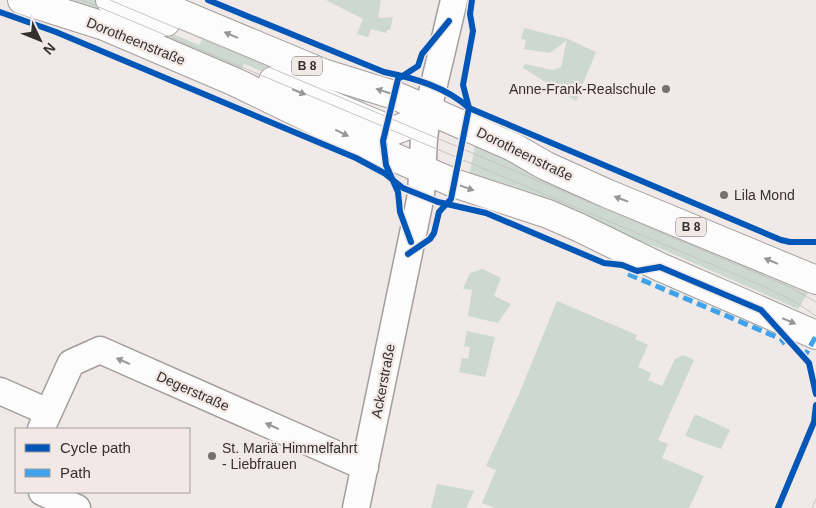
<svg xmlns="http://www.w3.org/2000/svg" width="816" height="508" font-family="Helvetica,sans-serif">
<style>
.green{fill:#ccd8d0}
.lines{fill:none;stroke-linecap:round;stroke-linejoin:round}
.street-casing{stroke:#a29e9d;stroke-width:29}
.primary-casing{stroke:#a29e9d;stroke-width:30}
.street{stroke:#fdfcfc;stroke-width:26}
.primary{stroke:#fdfcfc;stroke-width:28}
.tram{stroke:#c7c5c5;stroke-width:1}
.quiet{stroke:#3ea3eb;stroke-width:5;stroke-dasharray:10 5;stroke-linecap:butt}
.cycleway-casing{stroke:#f2e8e5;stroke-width:9}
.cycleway{stroke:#0057b8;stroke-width:6}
.oneway{fill:#989696}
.poi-dot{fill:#757170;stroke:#f2e8e5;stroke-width:2}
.labels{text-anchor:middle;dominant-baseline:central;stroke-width:4.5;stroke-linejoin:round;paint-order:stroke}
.shield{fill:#f2e8e5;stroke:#6d6766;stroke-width:1}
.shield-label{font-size:12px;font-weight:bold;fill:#34302f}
.street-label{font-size:14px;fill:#34302f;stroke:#f2e8e5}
.poi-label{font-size:14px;fill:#34302f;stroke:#f2e8e5;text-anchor:start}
</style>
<rect width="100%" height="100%" fill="#efe9e8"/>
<g class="green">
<polygon points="60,0 94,0 199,45 205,35 366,96 364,104 376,108 372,116 370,116 244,64 240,72"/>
<polygon points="326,0 381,0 378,18 393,17 390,30 387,30 386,33 371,29 368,37 357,34 363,19"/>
<polygon points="524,28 568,39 596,52 576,101 523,68 525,64 552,70 561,67 567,40 550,53 524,49 526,40 521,39"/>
<polygon points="476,141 801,286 808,293 798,309 664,250 469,176"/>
<polygon points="483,269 501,278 494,296 511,304 498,323 468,316 472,290 463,289 470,273"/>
<polygon points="557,301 637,335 635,339 648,345 638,367 651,373 648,380 662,386 675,359 683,355 694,360 658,440 668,444 662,458 704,476 689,508 495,508 482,503 496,470 486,466 519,394"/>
<polygon points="467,331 495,337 485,377 459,372 462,358 468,359 470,347 464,346"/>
<polygon points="695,414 730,430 721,449 685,436"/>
<polygon points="437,484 474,491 466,508 431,508"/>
</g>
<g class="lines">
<g class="street-casing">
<g id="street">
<polyline points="0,391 48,412"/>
<polyline points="41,429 71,363 100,350 365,467"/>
<polyline points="42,492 77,508"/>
<polyline points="356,508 421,195 424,138 428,110 454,0"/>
</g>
</g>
<g class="primary-casing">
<g id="primary">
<polyline points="22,0 104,26 235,82 361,143 454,183 548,214 578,227 660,267 816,335"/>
<polyline points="110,0 163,22 166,22"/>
<polyline points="148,0 323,73 394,95 513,147 546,166 606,193 816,280"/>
<polyline points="273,81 393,131 406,126 428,110"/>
</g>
</g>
<use href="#street" class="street"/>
<use href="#primary" class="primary"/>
<g class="tram">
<polyline points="82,0 763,286 794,301 816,316"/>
<polyline points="110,0 792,288 816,302"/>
<polyline points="812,508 816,499"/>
</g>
<g class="quiet">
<polyline points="628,274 781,339 785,344"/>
<polyline points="803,359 816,336"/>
</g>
<g class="cycleway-casing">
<g id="cycleway">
<path d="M208,0L384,72C414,78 446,87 469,108L781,240L790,242H816"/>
<polyline points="0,12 56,32 356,158 384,173 403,188 438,202 486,213 604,263 622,265 637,271 660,267 761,310 809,363 816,394"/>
<polyline points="411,242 400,212 398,192 386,165 383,141 398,79 418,66 422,54 449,21"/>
<polyline points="408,254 430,239 434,233 439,212 451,199 469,108 463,85 473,31 470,14 472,0"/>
<polyline points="778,508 814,422 816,405"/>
</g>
</g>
<use href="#cycleway" class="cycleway"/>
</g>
<defs><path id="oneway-solid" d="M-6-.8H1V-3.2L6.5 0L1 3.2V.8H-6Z" transform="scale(1.25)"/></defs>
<g class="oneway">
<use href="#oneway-solid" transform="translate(231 35) rotate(-157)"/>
<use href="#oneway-solid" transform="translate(383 91) rotate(-162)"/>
<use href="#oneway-solid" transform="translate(299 92) rotate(22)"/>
<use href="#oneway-solid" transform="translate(342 133) rotate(26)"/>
<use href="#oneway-solid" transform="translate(467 188) rotate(20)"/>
<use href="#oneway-solid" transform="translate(621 199) rotate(-159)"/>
<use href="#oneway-solid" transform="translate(771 261) rotate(-157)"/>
<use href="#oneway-solid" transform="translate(789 321) rotate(23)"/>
<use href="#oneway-solid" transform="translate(123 361) rotate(-156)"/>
<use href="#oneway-solid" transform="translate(272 426) rotate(-156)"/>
</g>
<g class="poi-dot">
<circle cx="666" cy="89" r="5"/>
<circle cx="724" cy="195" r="5"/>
<circle cx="212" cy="456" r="5"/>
</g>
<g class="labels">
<g class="shield">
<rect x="292" y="56.5" width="30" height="19" rx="4"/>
<rect x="676" y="217.5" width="30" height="19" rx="4"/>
</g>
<g class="shield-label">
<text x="307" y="66">B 8</text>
<text x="691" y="227">B 8</text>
</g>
<g class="street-label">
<text transform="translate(136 41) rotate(22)">Dorotheenstraße</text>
<text transform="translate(525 154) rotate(26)">Dorotheenstraße</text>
<text transform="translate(383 381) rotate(-79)">Ackerstraße</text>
<text transform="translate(193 391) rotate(24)">Degerstraße</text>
</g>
<g class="poi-label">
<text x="656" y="89" text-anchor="end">Anne-Frank-Realschule</text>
<text x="734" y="195">Lila Mond</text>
<text x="222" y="448">St. Mariä Himmelfahrt<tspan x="222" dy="16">- Liebfrauen</tspan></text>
</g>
</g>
<rect x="15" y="428" width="175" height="65" fill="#f2e8e5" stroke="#a69e9c"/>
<rect x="25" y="444" width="25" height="8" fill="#0057b8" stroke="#a69e9c"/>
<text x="60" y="453" font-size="15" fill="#34302f">Cycle path</text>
<rect x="25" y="469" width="25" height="8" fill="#3ea3eb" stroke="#a69e9c"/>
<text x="60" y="478" font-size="15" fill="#34302f">Path</text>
<g transform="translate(40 40) rotate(133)" stroke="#f2e8e5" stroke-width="4" paint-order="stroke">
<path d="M0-4L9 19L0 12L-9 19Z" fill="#34302f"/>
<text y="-8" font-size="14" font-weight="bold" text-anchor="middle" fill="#34302f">N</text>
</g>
</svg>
